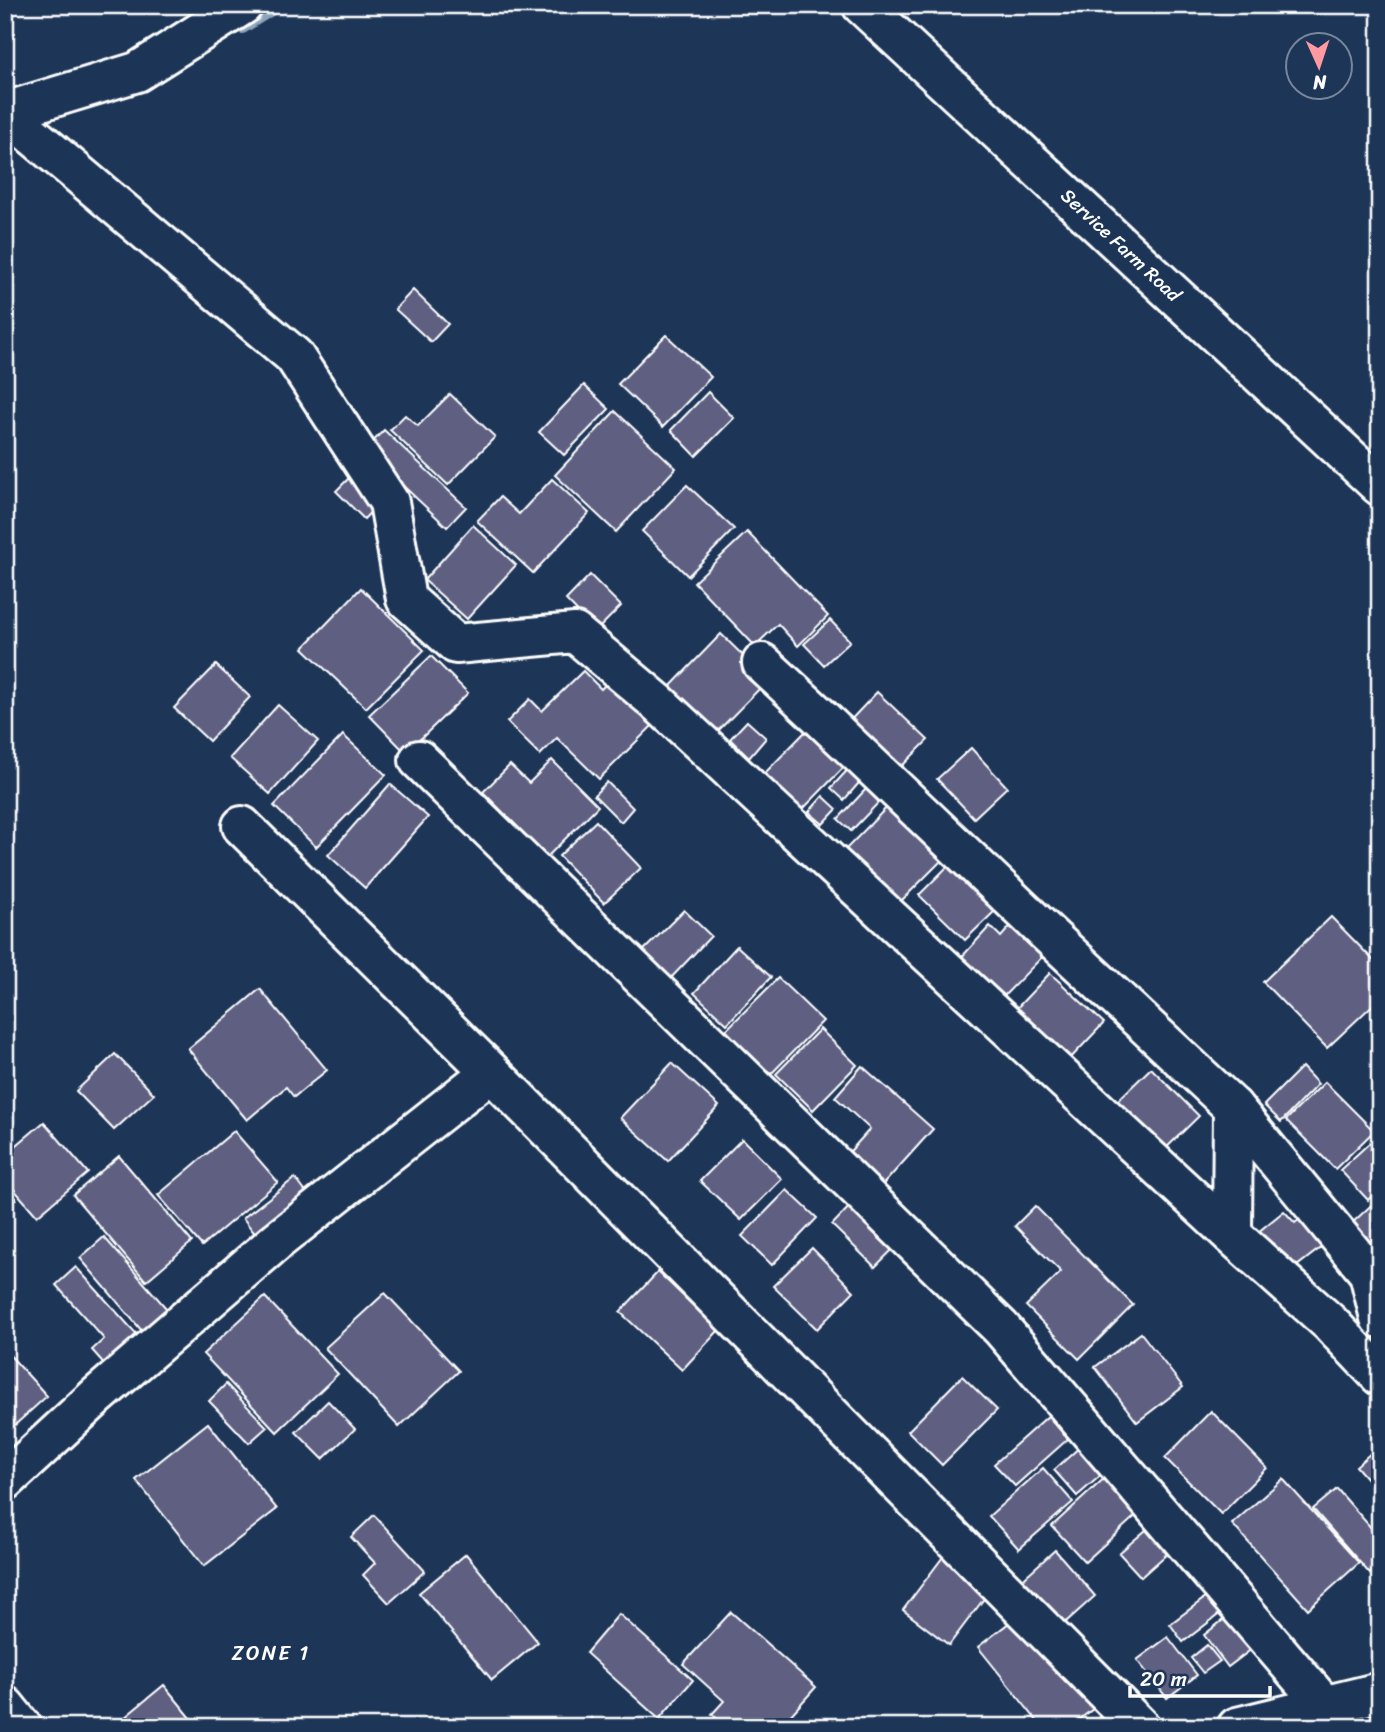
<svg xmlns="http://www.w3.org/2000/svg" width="1385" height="1732" font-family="Sriracha,sans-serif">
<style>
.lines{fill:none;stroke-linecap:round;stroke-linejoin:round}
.stream{stroke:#8ca5b8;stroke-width:14}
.building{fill:#5e5f82;stroke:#fff;stroke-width:2}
.minor-casing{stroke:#fff;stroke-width:44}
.minor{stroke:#1d3557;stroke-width:38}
.labels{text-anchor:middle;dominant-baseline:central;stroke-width:6;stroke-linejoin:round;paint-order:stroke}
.street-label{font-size:19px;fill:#fff;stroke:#1d3557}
.neighbourhood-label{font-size:21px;letter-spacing:2px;fill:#fff;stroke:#1d3557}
</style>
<rect width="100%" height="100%" fill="#1d3557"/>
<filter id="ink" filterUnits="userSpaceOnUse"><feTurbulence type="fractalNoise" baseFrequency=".0143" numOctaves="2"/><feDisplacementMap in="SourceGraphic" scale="14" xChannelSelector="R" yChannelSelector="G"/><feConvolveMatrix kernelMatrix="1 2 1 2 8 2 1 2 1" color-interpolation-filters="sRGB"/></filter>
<g filter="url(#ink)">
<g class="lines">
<polyline class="stream" points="242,27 277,5"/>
</g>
<g class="building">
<polygon points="413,290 448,324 431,342 395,309"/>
<polygon points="666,335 711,377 663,427 618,384"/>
<polygon points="584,385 609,409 564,455 539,432"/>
<polygon points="708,392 734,418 696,456 671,430"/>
<polygon points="450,394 495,437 448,485 390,430 405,415 418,426"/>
<polygon points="615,411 676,468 616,532 555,475"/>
<polygon points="384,430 466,507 447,527 365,450"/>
<polygon points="353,474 381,501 364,519 336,491"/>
<polygon points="552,479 589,513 533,573 477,521 500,497 519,514"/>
<polygon points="687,485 734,529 688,576 642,531"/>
<polygon points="473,525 516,565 467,619 424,580"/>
<polygon points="747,532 828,616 798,646 778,624 755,646 694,582"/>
<polygon points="590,575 621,606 596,631 566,600"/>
<polygon points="361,588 424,650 366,708 303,648"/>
<polygon points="830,620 850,641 824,665 804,644"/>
<polygon points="721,634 768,680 710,739 663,694"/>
<polygon points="431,656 468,693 406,753 369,715"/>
<polygon points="216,665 250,697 209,741 174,708"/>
<polygon points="583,671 601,689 617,673 661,717 599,779 557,738 540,755 507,722 530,699 542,711"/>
<polygon points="877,692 928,740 895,773 845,726"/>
<polygon points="278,705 318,741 270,794 230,758"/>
<polygon points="747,721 766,738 749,758 730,739"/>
<polygon points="806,731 821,745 829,738 851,760 798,814 761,777"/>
<polygon points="343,735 386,775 316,847 274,806"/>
<polygon points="971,748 1007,787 974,818 937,779"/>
<polygon points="552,760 598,806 547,857 483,792 510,765 529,783"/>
<polygon points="852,765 865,776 844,800 831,788"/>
<polygon points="607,782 633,808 621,822 594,795"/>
<polygon points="390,784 428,817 365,888 328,855"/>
<polygon points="866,789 879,802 851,831 838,819"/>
<polygon points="823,796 837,809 823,824 809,812"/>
<polygon points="898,796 952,850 900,902 846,849"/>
<polygon points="596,821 641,868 604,903 559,856"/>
<polygon points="953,861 999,907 965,940 919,895"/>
<polygon points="684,910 711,936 669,980 641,953"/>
<polygon points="1331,917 1380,967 1380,998 1327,1048 1263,982"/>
<polygon points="1014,922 1046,953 1001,999 959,960 990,926 1001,937"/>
<polygon points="737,946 771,977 727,1024 694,993"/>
<polygon points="1050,973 1104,1023 1067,1062 1013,1012"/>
<polygon points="778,978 823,1021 766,1079 721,1035"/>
<polygon points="260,989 327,1070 294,1097 286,1087 247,1120 188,1049"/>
<polygon points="820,1029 857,1065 813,1110 776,1074"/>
<polygon points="115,1054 154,1094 114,1130 76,1091"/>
<polygon points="672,1063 719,1106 668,1161 620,1118"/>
<polygon points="862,1066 933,1129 879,1189 844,1158 870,1129 835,1097"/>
<polygon points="1302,1067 1318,1084 1281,1122 1264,1105"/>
<polygon points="1151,1068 1199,1116 1159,1155 1111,1107"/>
<polygon points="1325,1082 1374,1131 1335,1169 1286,1120"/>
<polygon points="44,1122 88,1173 37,1216 5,1179 5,1155"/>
<polygon points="234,1131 278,1182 202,1246 158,1195"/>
<polygon points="1376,1137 1380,1141 1380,1188 1368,1200 1340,1170"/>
<polygon points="742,1139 782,1179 741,1220 700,1181"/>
<polygon points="119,1156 192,1242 146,1281 73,1195"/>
<polygon points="295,1178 311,1199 259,1239 243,1218"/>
<polygon points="5,1187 16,1199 5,1208"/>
<polygon points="787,1190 817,1218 772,1265 742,1236"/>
<polygon points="1380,1197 1380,1254 1351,1224"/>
<polygon points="852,1204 895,1247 875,1267 832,1225"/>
<polygon points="1035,1206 1133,1305 1079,1359 1026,1306 1061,1272 1015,1226"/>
<polygon points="1284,1211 1295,1223 1309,1212 1332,1239 1284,1276 1252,1237"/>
<polygon points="104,1237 173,1316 148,1338 80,1258"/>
<polygon points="812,1248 854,1291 817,1329 773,1286"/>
<polygon points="76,1267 149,1348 116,1377 92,1350 104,1339 56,1285"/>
<polygon points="658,1272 719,1330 682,1370 620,1312"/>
<polygon points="385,1293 459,1371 399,1427 325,1348"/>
<polygon points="265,1297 338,1374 277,1432 203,1354"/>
<polygon points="1141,1333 1183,1387 1137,1422 1095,1367"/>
<polygon points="5,1350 47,1396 5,1434"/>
<polygon points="962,1376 997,1410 942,1465 908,1431"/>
<polygon points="226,1384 267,1427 249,1443 209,1401"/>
<polygon points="328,1401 355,1429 323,1459 296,1432"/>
<polygon points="1211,1411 1267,1468 1221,1514 1165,1458"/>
<polygon points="1048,1416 1068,1439 1015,1486 994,1464"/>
<polygon points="208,1423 277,1509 204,1566 136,1480"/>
<polygon points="1090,1438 1114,1464 1077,1496 1054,1470"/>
<polygon points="1380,1445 1380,1494 1356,1466"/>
<polygon points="1043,1468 1073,1502 1019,1549 989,1516"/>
<polygon points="1108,1475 1141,1511 1085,1562 1052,1526"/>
<polygon points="1283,1479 1359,1563 1308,1609 1232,1524"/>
<polygon points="1337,1489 1380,1538 1380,1565 1370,1574 1313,1509"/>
<polygon points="374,1515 425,1571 389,1603 363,1575 375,1563 351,1537"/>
<polygon points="1146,1530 1167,1554 1141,1577 1119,1553"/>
<polygon points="949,1549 995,1584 949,1645 903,1610"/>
<polygon points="1055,1550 1095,1596 1058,1629 1017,1584"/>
<polygon points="466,1554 538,1642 492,1680 419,1593"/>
<polygon points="1209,1595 1222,1612 1183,1642 1170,1624"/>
<polygon points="731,1612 816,1687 780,1727 754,1727 749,1722 744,1727 725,1727 712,1714 724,1701 683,1664"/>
<polygon points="1023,1612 1097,1706 1069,1727 1042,1727 978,1647"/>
<polygon points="1232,1613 1257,1645 1228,1667 1204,1635"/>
<polygon points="619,1614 693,1680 659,1719 586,1653"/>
<polygon points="1168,1637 1197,1675 1167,1698 1137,1660"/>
<polygon points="1207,1645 1220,1661 1203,1673 1191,1658"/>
<polygon points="164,1685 191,1718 181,1727 113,1727"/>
<polygon points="591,1718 600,1727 584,1727"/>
</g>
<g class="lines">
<g class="minor-casing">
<g id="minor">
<polyline points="862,5 1380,486"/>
<polyline points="5,112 294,356 389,502 406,599 456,644 575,633 657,702 1232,1235 1330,1323 1380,1376"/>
<polyline points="5,112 137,72 243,5"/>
<polyline points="762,663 817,714 1049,935 1233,1107 1232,1235"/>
<polyline points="419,760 1001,1328 1325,1706"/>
<polyline points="242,826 491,1072 1140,1727"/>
<polyline points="1233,1107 1369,1273 1380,1318"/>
<polyline points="5,1481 97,1396 278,1240 491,1072"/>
<polyline points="5,1706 22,1727"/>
<polyline points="1237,1727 1380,1692"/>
</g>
</g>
<use href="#minor" class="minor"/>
</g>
</g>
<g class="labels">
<g class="street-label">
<text transform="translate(1121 245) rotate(43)">Service Farm Road</text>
</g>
<g class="neighbourhood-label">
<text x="271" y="1653">ZONE 1</text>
</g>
</g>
<rect width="1385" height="1732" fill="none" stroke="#1d3557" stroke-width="28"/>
<rect x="14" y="14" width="1357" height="1704" fill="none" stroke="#fff" stroke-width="2.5" filter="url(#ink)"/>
<g transform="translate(1319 66) rotate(177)"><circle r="33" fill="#1d3557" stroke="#77869a" stroke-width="2"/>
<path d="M0-5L12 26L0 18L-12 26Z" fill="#ff9aa2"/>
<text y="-10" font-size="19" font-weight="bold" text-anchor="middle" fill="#ffffff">N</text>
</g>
<path d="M1130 1686v10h140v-10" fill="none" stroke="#ffffff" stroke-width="3.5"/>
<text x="1140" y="1686" font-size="21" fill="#ffffff" stroke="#1d3557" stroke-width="5" paint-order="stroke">20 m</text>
</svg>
